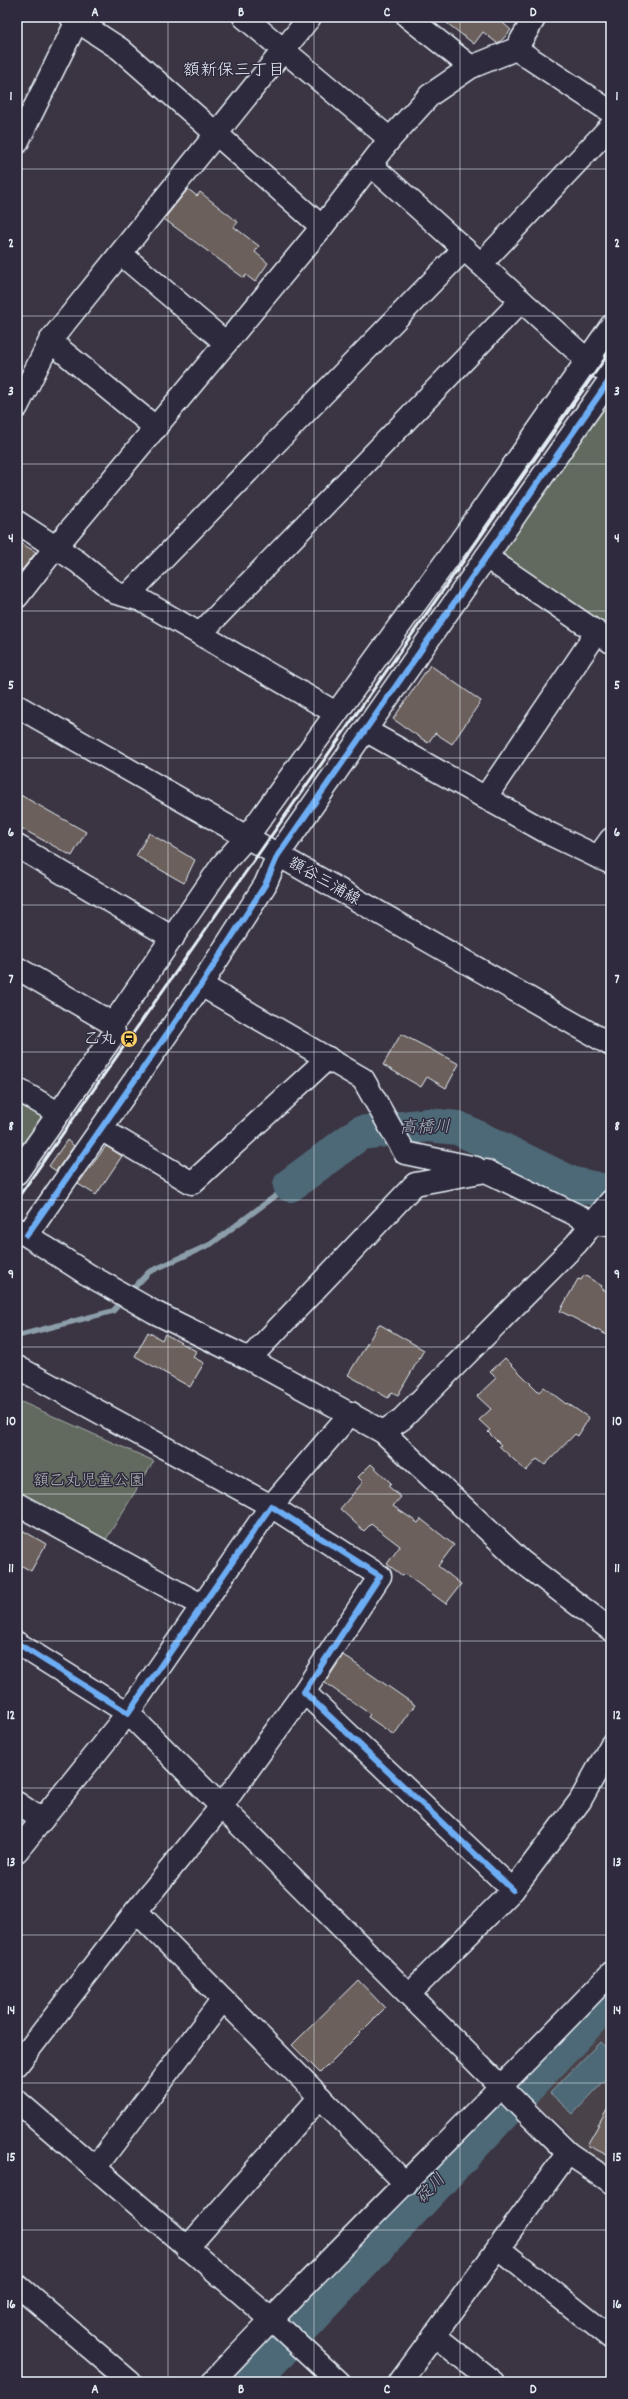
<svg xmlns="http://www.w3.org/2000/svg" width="628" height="2399" font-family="Dekko,'Klee One',sans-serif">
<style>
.built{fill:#4a424a}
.green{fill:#626a5e;stroke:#a5aeab}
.water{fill:#4e6776;stroke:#8c9eaa}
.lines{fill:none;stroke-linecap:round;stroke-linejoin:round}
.stream{stroke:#8c9eaa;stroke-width:5.5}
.river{stroke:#4e6776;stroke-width:34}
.building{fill:#6c605b;stroke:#e8f1f8}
.minor-casing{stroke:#e8f1f8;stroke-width:25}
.major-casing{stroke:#e8f1f8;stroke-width:25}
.minor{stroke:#2f2a3d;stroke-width:22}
.major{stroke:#2f2a3d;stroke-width:22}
.rail{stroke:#e8f1f8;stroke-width:3}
.cycleway-casing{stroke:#2f2a3d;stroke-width:8}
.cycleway{stroke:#6dadf4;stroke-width:6}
.grid{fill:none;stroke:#e8f1f8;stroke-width:1;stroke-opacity:0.55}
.labels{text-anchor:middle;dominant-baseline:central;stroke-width:3;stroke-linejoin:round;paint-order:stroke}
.street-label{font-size:16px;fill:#e8f1f8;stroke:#2f2a3d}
.poi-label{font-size:16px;fill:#e8f1f8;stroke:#2f2a3d;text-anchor:end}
.park-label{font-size:16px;fill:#acb4b3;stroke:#2f2a3d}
.neighbourhood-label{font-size:17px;fill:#e8f1f8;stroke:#2f2a3d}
.water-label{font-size:17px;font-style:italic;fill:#aabac4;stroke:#2f2a3d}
.neatline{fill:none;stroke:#e8f1f8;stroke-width:1.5}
.grid-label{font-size:13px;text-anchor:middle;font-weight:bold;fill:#e8f1f8}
</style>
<rect width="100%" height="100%" fill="#3b3543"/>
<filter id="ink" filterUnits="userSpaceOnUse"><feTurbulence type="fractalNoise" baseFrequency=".025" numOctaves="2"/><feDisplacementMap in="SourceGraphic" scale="8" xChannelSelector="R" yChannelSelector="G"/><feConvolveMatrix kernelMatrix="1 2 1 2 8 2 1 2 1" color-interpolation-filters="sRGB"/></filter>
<g filter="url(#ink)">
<polygon class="built" points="611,2013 611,2172 580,2151 567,2131 530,2099"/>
<g class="green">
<polygon points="607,400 611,400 611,631 506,559 503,550"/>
<polygon points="17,1099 48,1119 17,1162"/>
<polygon points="17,1400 154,1461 105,1541 17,1491"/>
</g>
<polygon class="water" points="600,2042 611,2052 611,2074 573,2114 550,2093"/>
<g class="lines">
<g class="stream">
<polyline points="130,1292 149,1272 211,1244 290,1185"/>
<polyline points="17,1336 113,1311 123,1300"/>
</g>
<g class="river">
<polyline points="290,1185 360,1133 428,1125 458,1128 573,1184 611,1192"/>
<polyline points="252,2382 611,1998"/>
</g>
</g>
<g class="building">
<polygon points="439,17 496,17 511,30 501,41 497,43 483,32 474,44"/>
<polygon points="188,189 197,196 200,192 238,222 234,227 259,246 255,252 268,263 255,282 246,275 244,278 164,219"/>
<polygon points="17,541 36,552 22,570 17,567"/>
<polygon points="430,665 481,701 452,744 435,733 428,743 393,719"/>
<polygon points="17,793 86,832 72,856 17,826"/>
<polygon points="149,833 195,860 184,883 136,856"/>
<polygon points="401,1034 459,1064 446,1088 427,1077 421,1087 383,1065"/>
<polygon points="67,1140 74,1146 56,1171 49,1166"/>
<polygon points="106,1146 122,1156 96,1195 78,1184"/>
<polygon points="584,1275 602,1286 601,1288 611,1294 611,1337 560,1311 578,1279 581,1280"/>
<polygon points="379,1324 424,1350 398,1395 392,1392 388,1398 348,1375"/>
<polygon points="148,1332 162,1340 165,1334 196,1351 193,1357 204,1363 190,1387 135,1356"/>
<polygon points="505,1358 539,1392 544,1387 566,1404 567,1403 589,1418 578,1436 575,1434 545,1465 537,1459 526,1471 499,1446 501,1445 488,1432 490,1430 479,1420 491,1409 477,1396 496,1378 490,1372"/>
<polygon points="371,1464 391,1483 388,1486 401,1497 393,1506 418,1523 421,1519 454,1545 438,1566 461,1584 446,1604 405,1574 403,1576 387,1564 400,1546 371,1524 364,1531 340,1509 363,1482 358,1477"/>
<polygon points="17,1527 46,1544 31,1571 17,1563"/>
<polygon points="343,1655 415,1705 394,1735 368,1717 370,1714 325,1683"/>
<polygon points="358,1980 385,2008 320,2073 292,2045"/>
<polygon points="611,2103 611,2157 587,2145"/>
</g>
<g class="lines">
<g class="minor-casing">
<g id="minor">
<polyline points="71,17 120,49 322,227"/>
<polyline points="244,17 390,139"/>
<polyline points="408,17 471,67"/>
<polyline points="516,49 611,112"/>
<polyline points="17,143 79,17"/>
<polyline points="371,165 587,360 598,367"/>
<polyline points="121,254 226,343 322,227 390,139 430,95 471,67 516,49 535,17"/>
<polyline points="481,264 611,126"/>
<polyline points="50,341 156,428"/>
<polyline points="17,407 50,341 310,17"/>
<polyline points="17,522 78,562 116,593 141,600 336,713"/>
<polyline points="486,557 611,642"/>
<polyline points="128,595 464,249"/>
<polyline points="17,597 55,548 226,343"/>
<polyline points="201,633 521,301"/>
<polyline points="365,730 550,834 598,857"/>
<polyline points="485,798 597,632"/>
<polyline points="611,839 598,857 611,863"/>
<polyline points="17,846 173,938"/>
<polyline points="17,968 113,1024"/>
<polyline points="201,985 363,1079 405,1153 476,1168"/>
<polyline points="17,1089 58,1113"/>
<polyline points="101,1129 192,1183 328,1058"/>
<polyline points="17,1173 114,1034 113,1024 222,865 247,837 462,539 611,326"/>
<polyline points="17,1229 87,1274 154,1312 249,1359 383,1432 521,1561 611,1630"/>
<polyline points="27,1235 201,985 265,885 278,855 611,378"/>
<polyline points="249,1359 415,1184 486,1171 593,1223 611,1225"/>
<polyline points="17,1367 271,1506 351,1413"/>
<polyline points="383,1432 402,1419 576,1244 611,1201"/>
<polyline points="17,1504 201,1605"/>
<polyline points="17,1643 128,1713 271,1506 380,1576 304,1692 513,1890"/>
<polyline points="17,1803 42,1820"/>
<polyline points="17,1851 128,1713 522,2108 568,2153 611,2182"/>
<polyline points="136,1911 406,2184"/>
<polyline points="410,1993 513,1890 580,1801 611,1745"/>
<polyline points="17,2065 136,1911 221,1807 304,1692"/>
<polyline points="17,2101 271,2319 339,2382"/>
<polyline points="95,2168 223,1999"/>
<polyline points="187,2248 320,2097"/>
<polyline points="498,2248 611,2338"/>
<polyline points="17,2285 130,2382"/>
<polyline points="434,2335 493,2382"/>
<path d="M212,2382C342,2243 480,2111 611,1973"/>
<polyline points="400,2382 568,2153"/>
</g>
</g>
<g class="major-casing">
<polyline id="major" points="17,706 611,1045"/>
</g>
<use href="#minor" class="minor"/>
<use href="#major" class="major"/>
<polyline class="rail" points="17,1199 611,350"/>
<g class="cycleway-casing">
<g id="cycleway">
<polyline points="27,1235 201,985 265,885 278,855 611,378"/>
<polyline points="17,1643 128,1713 271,1506 380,1576 304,1692 513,1890"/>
</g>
</g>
<use href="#cycleway" class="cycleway"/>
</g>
</g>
<path class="grid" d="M168,17V2382M314,17V2382M460,17V2382M17,169H611M17,316H611M17,464H611M17,611H611M17,758H611M17,905H611M17,1052H611M17,1200H611M17,1347H611M17,1494H611M17,1641H611M17,1788H611M17,1935H611M17,2083H611M17,2230H611"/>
<defs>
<g id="station-disc" transform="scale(0.9)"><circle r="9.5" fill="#ffd166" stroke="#2f2a3d"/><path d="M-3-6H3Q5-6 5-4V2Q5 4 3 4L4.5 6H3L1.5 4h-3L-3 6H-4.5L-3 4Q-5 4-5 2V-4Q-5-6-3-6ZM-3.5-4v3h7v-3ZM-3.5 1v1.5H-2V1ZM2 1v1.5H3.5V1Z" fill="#111"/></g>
</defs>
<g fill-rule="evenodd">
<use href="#station-disc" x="129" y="1039"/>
</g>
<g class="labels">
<g class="street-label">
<text transform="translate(324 882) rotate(30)">額谷三浦線</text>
</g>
<g class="poi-label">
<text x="116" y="1039">乙丸</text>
</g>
<g class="park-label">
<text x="89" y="1481">額乙丸児童公園</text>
</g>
<g class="neighbourhood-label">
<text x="234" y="72">額新保三丁目</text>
</g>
<g class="water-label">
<text transform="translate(425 1129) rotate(-1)">高橋川</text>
<text transform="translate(432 2190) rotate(-47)">碇川</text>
</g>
</g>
<rect width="628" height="2399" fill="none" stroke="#2f2a3d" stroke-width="44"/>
<rect x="22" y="22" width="584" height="2355" class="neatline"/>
<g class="grid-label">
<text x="95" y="16">A</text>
<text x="241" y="16">B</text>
<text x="387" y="16">C</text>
<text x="533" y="16">D</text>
<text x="11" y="100">1</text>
<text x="617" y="100">1</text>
<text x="11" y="247">2</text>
<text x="617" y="247">2</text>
<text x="11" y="395">3</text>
<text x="617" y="395">3</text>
<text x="11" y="542">4</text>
<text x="617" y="542">4</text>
<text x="11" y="689">5</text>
<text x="617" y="689">5</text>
<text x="11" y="836">6</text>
<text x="617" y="836">6</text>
<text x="11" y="983">7</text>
<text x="617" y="983">7</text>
<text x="11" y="1130">8</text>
<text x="617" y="1130">8</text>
<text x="11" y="1278">9</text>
<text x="617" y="1278">9</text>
<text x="11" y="1425">10</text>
<text x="617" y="1425">10</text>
<text x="11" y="1572">11</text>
<text x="617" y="1572">11</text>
<text x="11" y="1719">12</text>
<text x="617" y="1719">12</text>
<text x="11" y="1866">13</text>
<text x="617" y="1866">13</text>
<text x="11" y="2014">14</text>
<text x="617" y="2014">14</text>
<text x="11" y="2161">15</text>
<text x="617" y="2161">15</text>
<text x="11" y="2308">16</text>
<text x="617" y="2308">16</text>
<text x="95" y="2393">A</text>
<text x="241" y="2393">B</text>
<text x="387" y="2393">C</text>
<text x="533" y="2393">D</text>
</g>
</svg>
